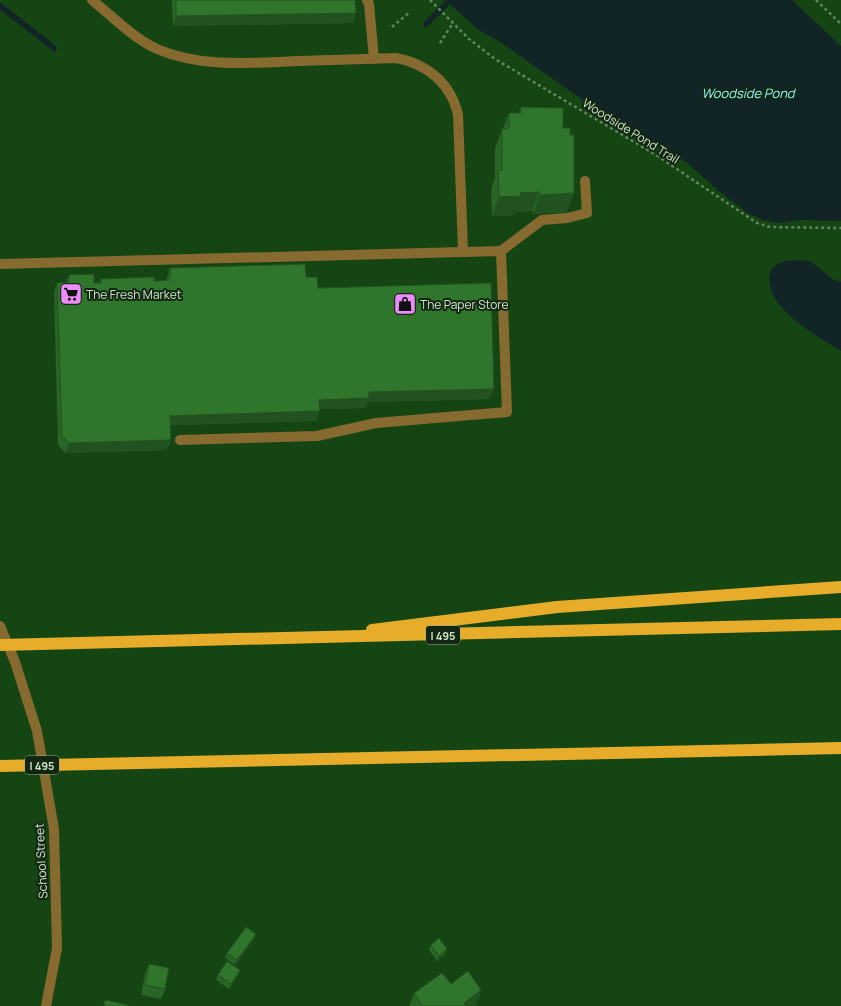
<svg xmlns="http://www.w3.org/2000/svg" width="841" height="1006" font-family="Manrope,sans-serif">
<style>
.water{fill:#112526}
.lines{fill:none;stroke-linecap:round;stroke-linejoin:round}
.stream{stroke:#112526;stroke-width:6}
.path{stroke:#60865e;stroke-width:2.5;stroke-dasharray:3 3;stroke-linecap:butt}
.minor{stroke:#876a30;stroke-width:10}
.highway{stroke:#e7ad2a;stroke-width:12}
.wall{fill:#296526}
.shaded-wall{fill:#22521f}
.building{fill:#30752c;stroke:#22521f}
.labels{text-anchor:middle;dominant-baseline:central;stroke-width:4;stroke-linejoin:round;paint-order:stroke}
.shield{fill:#132611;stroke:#95ac92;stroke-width:1}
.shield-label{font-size:11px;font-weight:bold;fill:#cde6ca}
.street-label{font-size:12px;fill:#cde6ca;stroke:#132611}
.poi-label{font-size:12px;fill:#cde6ca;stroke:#132611;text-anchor:start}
.water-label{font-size:13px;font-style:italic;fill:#8ff3fc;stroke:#132611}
</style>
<rect width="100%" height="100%" fill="#164514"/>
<g class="water">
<polygon points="445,0 792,0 841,46 841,221 802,220 778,223 763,220 749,214 721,193 686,162 604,115 500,42 479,30"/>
<path d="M792,260L810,261L834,280L841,282V351C818,336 762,307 770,273C773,263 784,261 792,260Z"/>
</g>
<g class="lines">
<g class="stream">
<polyline points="0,6 54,48"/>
<polyline points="426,24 447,3"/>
</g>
<g class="path">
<polyline points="430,0 469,39 495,59 656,155 757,223 770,227 841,228"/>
<polyline points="816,0 841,24"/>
<polyline points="392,27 410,12"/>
<polyline points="440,43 453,23"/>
</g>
<g class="minor">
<path d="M92,0C112,16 133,38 157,49C201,68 252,63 299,61C331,60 364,59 396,58C418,62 439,74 450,94C454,100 456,108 458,114L463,251"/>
<polyline points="367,0 369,4 374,59"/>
<polyline points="501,251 542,220 567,218 587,213 585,181"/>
<polyline points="0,264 501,251 507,412 376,423 317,436 180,440"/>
<polyline points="0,626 15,662 37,731 54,829 57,948 46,1006"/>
</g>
<g class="highway">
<polyline points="372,630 557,607 841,587"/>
<polyline points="0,645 841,624"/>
<polyline points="0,766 841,748"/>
</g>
</g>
<g class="wall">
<polygon points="172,0 355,0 353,23 173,26"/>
<polygon points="521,107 563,128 574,193 567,212 533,214 532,211 515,212 514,215 492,216 491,190 495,178 495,148 509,113 519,113"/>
<polygon points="170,268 306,277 318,288 490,399 368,402 365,408 319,409 316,421 170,425 167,450 65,453 58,445 54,292 57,283 66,282 69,275 94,283 99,283 101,279 154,281 167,281 167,278"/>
<polygon points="254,939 235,965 225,958 227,953"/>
<polygon points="431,945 447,949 446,954 437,961 429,950"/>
<polygon points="149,964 165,989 161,999 141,995 145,974"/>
<polygon points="240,970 238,975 229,989 216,980 218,975"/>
<polygon points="451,984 481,990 476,1005 475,1006 409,1006 414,993"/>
</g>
<g class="shaded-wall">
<polygon points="356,13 353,23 173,26 176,16"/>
<polygon points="539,192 532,211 515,212 514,215 492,216 499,197 520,193"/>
<polygon points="574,193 567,212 533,214 540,195"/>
<polygon points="494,389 490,399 368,402 365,408 315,409 319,400 369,392"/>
<polygon points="320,411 316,421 166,425 170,416"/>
<polygon points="171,440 167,450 65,453 69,443"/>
<polygon points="256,934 254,939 235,965 237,960"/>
<polygon points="447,949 446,954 437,961 439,956"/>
<polygon points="240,970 238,975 229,989 231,984"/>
<polygon points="481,990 476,1005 475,1006 463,1006 464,1003"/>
</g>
<g class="building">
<polygon points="176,0 355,0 356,13 176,16"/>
<polygon points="521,107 563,108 563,128 570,128 570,135 574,135 574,193 540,195 539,192 520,193 521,196 499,197 498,171 502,170 502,129 509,128 509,113 521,113"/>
<polygon points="305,264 306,277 317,277 318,288 491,283 494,389 369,392 369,398 319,400 320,411 170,416 171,440 69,443 62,435 57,283 69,282 69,275 94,274 94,283 101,283 101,279 154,277 154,281 170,280 170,268"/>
<polygon points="246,927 256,934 237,960 227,953"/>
<polygon points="439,938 447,949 439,956 431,945"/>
<polygon points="227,961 240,970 231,984 218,975"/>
<polygon points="149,964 169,968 165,989 145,985"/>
<polygon points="468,971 481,990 464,1003 466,1006 423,1006 414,993 442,973 451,984"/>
<polygon points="105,1000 128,1005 128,1006 104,1006"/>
</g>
<defs>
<g id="supermarket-square" transform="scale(1.15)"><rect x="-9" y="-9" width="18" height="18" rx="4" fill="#ed8cfa" stroke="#132611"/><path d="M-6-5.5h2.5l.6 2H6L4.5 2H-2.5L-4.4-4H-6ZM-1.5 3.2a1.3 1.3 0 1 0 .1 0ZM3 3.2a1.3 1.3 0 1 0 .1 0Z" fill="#111"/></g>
<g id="shop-square" transform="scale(1.15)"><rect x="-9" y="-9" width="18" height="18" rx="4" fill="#ed8cfa" stroke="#132611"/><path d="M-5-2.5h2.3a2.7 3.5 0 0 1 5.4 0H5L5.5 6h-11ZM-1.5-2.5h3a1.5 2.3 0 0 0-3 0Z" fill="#111"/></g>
</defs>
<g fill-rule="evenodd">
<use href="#supermarket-square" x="71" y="294"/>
<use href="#shop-square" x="405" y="304"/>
</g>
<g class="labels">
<g class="shield">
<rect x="426" y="626" width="34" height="18" rx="3"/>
<rect x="25" y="756" width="34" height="18" rx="3"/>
</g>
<g class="shield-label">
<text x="443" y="635">I 495</text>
<text x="42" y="765">I 495</text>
</g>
<g class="street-label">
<text transform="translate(631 131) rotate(32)">Woodside Pond Trail</text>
<text transform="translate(41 861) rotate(-93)">School Street</text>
</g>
<g class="poi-label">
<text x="86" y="294">The Fresh Market</text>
<text x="420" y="304">The Paper Store</text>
</g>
<g class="water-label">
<text x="748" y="93">Woodside Pond</text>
</g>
</g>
</svg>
